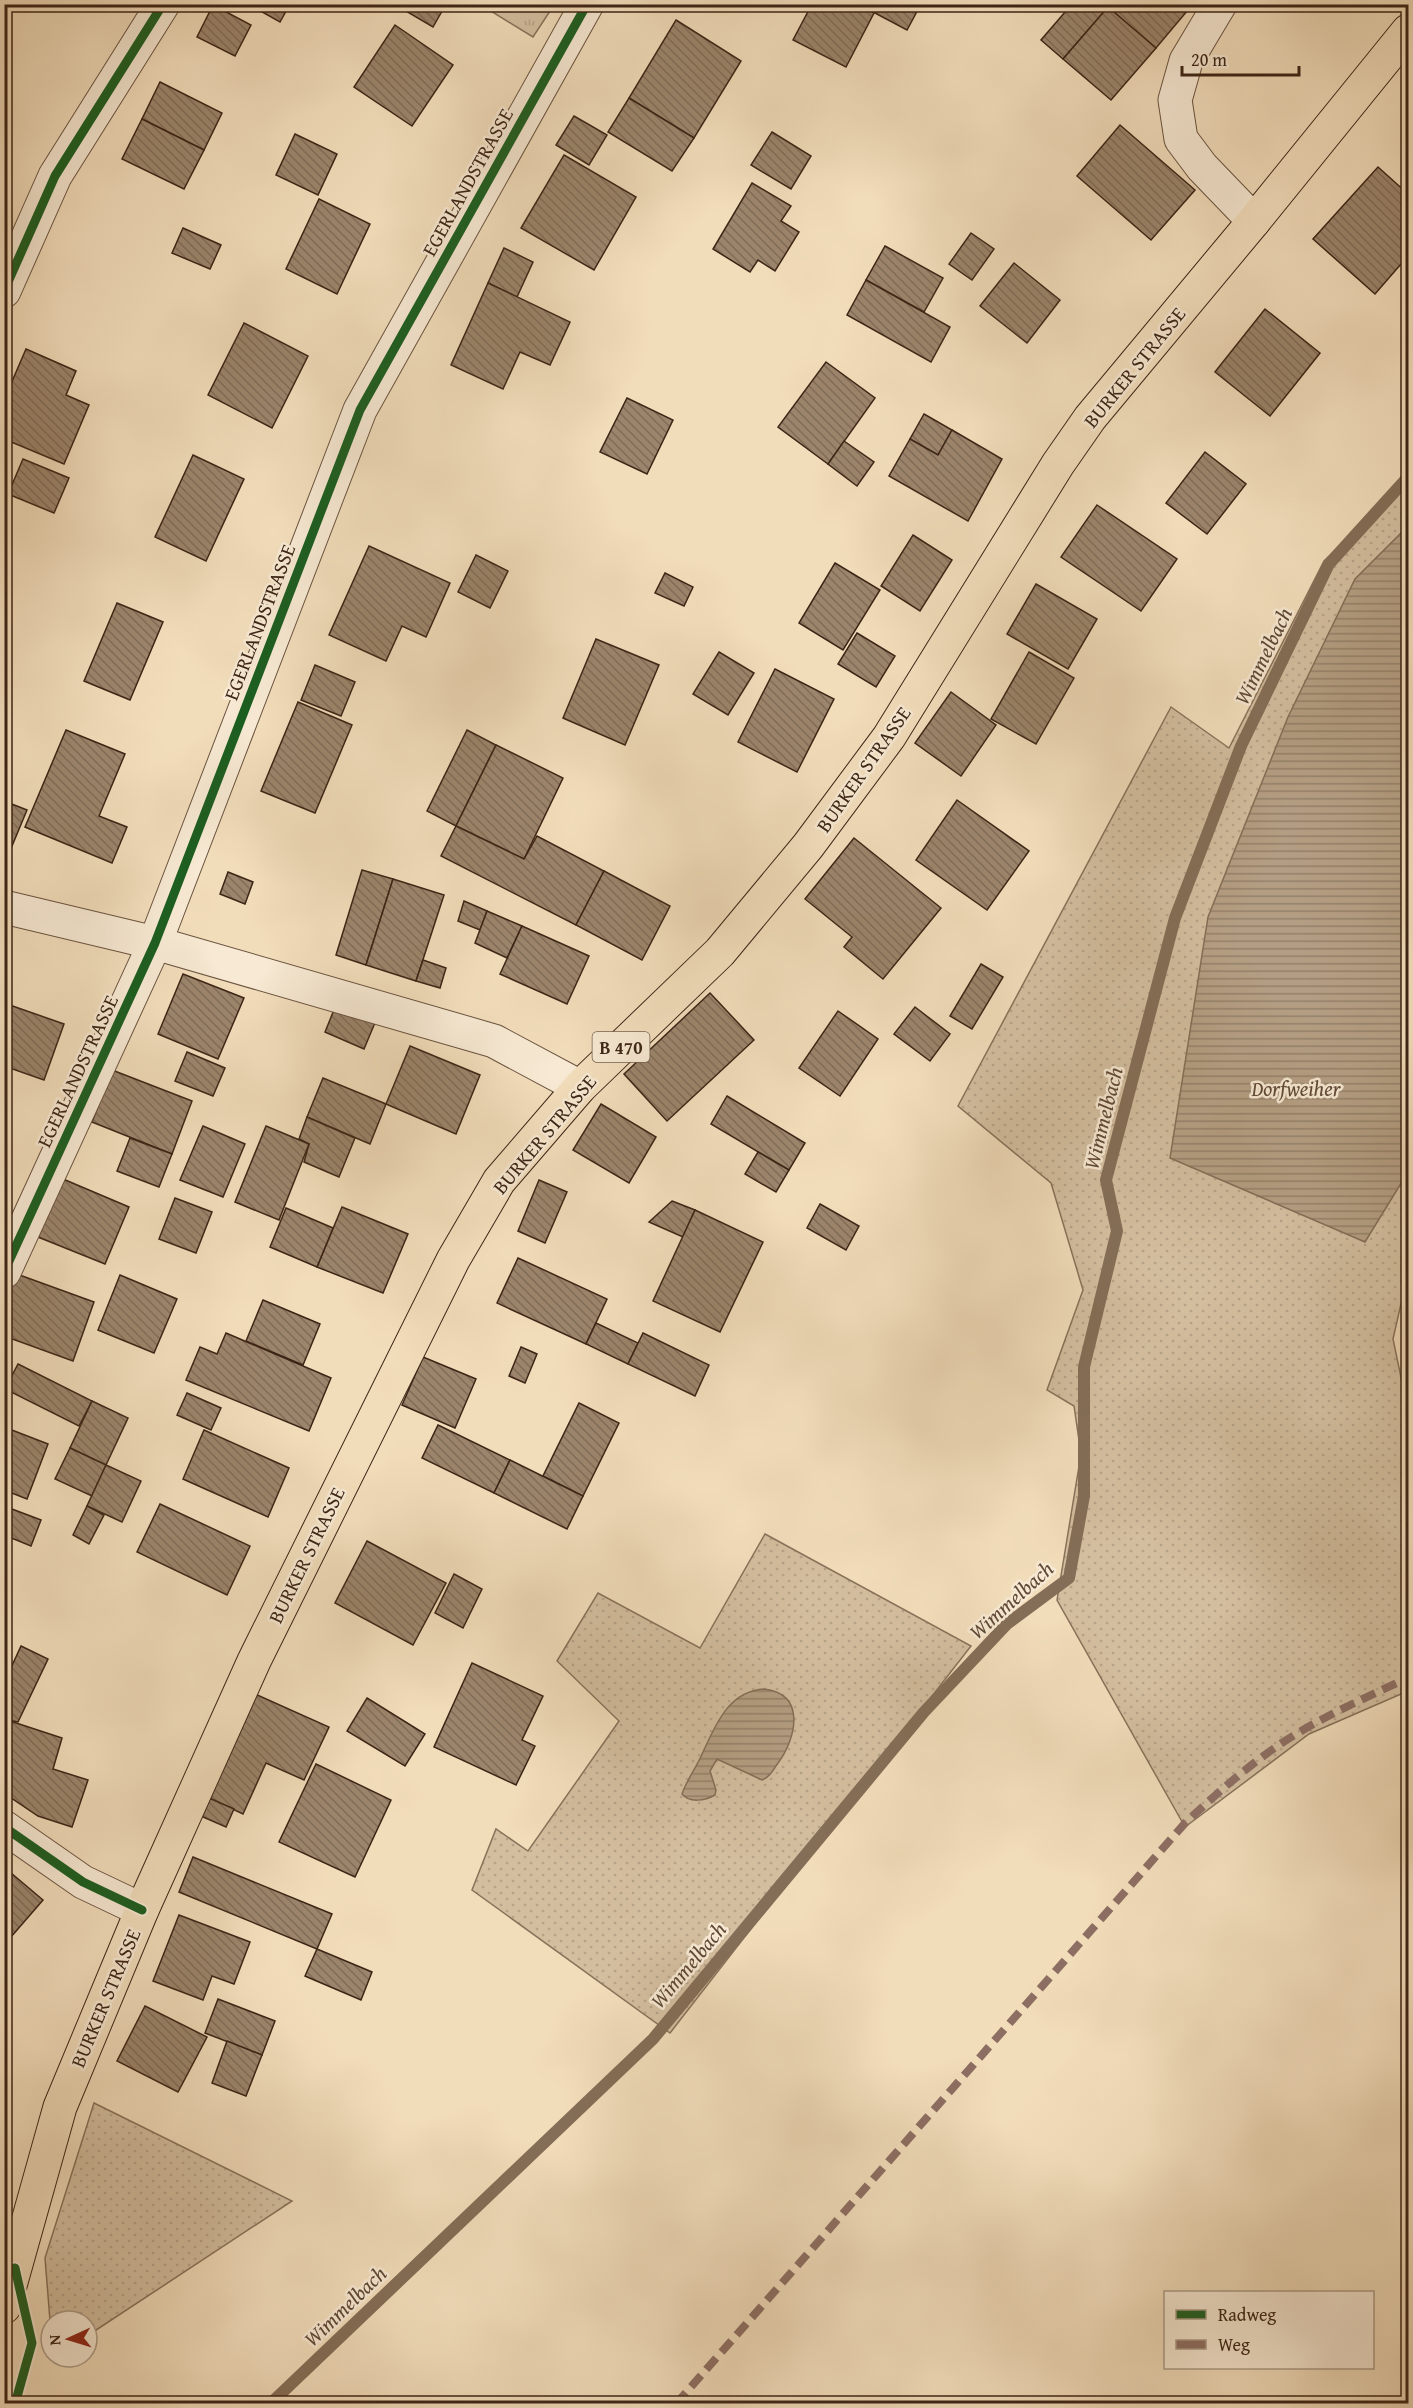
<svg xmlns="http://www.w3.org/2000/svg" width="1413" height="2408" font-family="'Gentium Book Plus',serif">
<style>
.grass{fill:url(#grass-dots);stroke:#88725a;stroke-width:1.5}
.park{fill:url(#park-tufts);stroke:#88725a;stroke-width:1.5}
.water{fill:url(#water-rules);stroke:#846e57;stroke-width:1.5}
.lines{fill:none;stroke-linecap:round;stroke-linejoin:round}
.stream{stroke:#846e57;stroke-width:12}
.building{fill:url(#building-back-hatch);stroke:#3c2516;stroke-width:1.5}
.minor-casing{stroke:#6a533f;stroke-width:35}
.major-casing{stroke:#3c2516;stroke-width:35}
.minor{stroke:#f7e9d3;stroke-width:33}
.major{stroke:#f2ddbb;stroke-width:33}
.quiet{stroke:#8d6e63;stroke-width:8;stroke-dasharray:15 8;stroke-linecap:butt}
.cycleway-casing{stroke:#f7e9d3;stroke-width:13}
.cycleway{stroke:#1b5e20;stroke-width:9}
.labels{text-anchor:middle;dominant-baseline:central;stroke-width:5;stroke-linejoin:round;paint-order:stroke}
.shield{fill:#f7e9d3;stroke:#74604f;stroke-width:1.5}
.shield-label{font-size:18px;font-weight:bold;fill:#3c2516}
.street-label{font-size:20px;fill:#3c2516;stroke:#f7e9d3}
.water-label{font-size:21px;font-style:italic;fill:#604937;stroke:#f7e9d3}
</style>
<defs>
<pattern id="grass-dots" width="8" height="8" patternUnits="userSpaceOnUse" patternTransform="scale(1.5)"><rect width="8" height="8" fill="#d3be9f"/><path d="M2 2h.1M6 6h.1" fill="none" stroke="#b6a388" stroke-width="1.8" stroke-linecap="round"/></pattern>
<pattern id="park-tufts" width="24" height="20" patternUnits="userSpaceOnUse" patternTransform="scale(1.5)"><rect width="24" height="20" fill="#d3be9f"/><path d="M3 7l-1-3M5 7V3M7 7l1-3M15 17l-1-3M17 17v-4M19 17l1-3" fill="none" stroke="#b6a388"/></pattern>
<pattern id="water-rules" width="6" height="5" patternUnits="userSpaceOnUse" patternTransform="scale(1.5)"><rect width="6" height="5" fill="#b49e83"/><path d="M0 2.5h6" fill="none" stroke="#94816a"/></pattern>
<pattern id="building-back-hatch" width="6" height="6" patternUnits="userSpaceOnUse" patternTransform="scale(1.5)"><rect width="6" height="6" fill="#9b856c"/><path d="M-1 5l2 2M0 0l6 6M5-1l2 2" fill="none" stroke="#806d58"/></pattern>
</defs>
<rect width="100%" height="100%" fill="#f2ddbb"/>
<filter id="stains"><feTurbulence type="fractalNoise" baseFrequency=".00333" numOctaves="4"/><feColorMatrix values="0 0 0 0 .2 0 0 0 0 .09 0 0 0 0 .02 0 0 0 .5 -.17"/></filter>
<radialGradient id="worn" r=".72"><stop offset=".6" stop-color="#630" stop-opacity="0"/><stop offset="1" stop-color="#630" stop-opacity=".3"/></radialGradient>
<g class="grass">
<polygon points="1408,482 1408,1273 1393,1339 1408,1411 1408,1691 1309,1734 1185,1827 1057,1600 1081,1454 1074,1406 1047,1390 1083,1290 1051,1183 958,1106 1171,707 1229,748 1324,561"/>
<polygon points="765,1534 971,1646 670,2033 472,1890 496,1829 528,1851 619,1721 557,1661 598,1593 700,1648"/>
<polygon points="94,2103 292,2201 87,2336 87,2321 51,2321 51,2333 45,2258"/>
</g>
<polygon class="park" points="481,5 554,5 533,37"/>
<g class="water">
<polygon points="1408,526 1408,1172 1365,1242 1170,1158 1208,917 1288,717 1355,579"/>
<path d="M764,1689C807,1694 796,1739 778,1763C773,1770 770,1777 762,1780L717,1759L710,1771L716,1790L715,1795C705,1801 689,1803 682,1794C687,1779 697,1767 703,1752C716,1724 729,1691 764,1689Z"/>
</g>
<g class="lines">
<polyline class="stream" points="270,2404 653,2039 924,1712 1007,1624 1069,1578 1084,1496 1084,1367 1117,1231 1106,1180 1175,918 1241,746 1329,564 1408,477"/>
</g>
<g class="building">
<polygon points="248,4 290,4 280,22"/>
<polygon points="394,4 446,4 433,27"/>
<polygon points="812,4 858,4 874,13 846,67 793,40"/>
<polygon points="858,4 921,4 907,30"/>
<polygon points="1072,4 1105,4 1108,7 1063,59 1041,40"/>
<polygon points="1110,4 1193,4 1156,48 1108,7"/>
<polygon points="213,5 251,25 235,56 197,37"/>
<polygon points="1108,7 1156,48 1111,100 1063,59"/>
<polygon points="676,20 741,61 694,138 629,98"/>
<polygon points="395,25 453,65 412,126 354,87"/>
<polygon points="160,82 222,113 204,150 142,119"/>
<polygon points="629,98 694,138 672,171 608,132"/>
<polygon points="574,116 607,135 589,165 556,145"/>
<polygon points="142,119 204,150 184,189 122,159"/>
<polygon points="1120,125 1195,190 1151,240 1077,176"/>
<polygon points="772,132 811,156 791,189 751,165"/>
<polygon points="295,134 337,154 318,195 276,175"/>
<polygon points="564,155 636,197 594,270 521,228"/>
<polygon points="1378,167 1408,194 1408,256 1375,294 1313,239"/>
<polygon points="752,183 791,206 781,221 799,232 775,271 758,260 750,272 713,249"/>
<polygon points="319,199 370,224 337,294 286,269"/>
<polygon points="183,228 221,245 210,269 172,253"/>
<polygon points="971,233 994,249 972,280 949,264"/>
<polygon points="885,246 943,278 924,312 866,280"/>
<polygon points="504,248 533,262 517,297 488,283"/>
<polygon points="1014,263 1060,300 1027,343 980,306"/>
<polygon points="866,280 950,327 931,362 847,315"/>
<polygon points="488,283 570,322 550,365 520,352 503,389 451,365"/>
<polygon points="1265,309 1320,353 1270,416 1215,372"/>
<polygon points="244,323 308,356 272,428 208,395"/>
<polygon points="26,349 76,371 66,395 89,405 64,464 4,439 4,400"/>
<polygon points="826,362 875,398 828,464 778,427"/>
<polygon points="627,398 673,420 647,474 600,452"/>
<polygon points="924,414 952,430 938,455 910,439"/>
<polygon points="952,430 1002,459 968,521 889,476 910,439 938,455"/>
<polygon points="844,441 874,462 857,486 828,464"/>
<polygon points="1205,452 1246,484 1207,534 1166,503"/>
<polygon points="193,455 244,479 206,561 155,537"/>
<polygon points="23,459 69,478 54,513 8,494"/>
<polygon points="1097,505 1177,559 1141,611 1061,557"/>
<polygon points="913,535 952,560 920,611 881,586"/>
<polygon points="369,546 450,583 426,637 402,626 386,661 329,635"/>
<polygon points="4,551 11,554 4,569"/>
<polygon points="476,555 508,571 490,608 458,592"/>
<polygon points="835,563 880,590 843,650 799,623"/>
<polygon points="665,573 693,587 684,606 655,593"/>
<polygon points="1036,584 1097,619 1068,669 1007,634"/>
<polygon points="117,603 163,622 130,700 84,681"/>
<polygon points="857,633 895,656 876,687 838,664"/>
<polygon points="596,639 659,665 625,745 563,718"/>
<polygon points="719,652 754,673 728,715 693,694"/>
<polygon points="1029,652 1074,678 1036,744 991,719"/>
<polygon points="315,665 355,682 341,716 301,700"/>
<polygon points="775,669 834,699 797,772 738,742"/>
<polygon points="951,692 996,725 961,776 915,743"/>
<polygon points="298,702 352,725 315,813 261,791"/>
<polygon points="66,730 125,754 99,816 127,827 112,863 25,827"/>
<polygon points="467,730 496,745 456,826 427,811"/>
<polygon points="496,745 563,778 524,859 456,826"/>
<polygon points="957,800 1029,851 987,910 916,860"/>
<polygon points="4,801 27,810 7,858 4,857"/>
<polygon points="456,826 524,859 537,836 604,871 576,925 441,856"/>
<polygon points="854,838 941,908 883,979 844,947 852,937 805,899"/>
<polygon points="362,870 393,879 366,965 336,955"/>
<polygon points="604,871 670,906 642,960 576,925"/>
<polygon points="228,872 253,882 245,904 220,894"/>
<polygon points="393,879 444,895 416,981 366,965"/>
<polygon points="464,901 487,911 480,930 458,921"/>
<polygon points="487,911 522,926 507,958 475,943"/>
<polygon points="522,926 589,956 567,1004 500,974"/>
<polygon points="423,960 446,968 440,988 416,981"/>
<polygon points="981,964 1003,977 972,1029 950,1016"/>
<polygon points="183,974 244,998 218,1059 158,1034"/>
<polygon points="710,993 754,1040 667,1121 624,1074"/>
<polygon points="338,1000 377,1018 364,1049 325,1032"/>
<polygon points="4,1003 64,1024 44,1080 4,1066"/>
<polygon points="915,1007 950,1034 930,1061 894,1034"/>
<polygon points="838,1011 878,1039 840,1096 799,1068"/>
<polygon points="410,1046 480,1075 456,1134 386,1104"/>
<polygon points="187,1052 225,1068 213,1096 175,1081"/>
<polygon points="112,1070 192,1101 172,1154 92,1122"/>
<polygon points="323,1078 386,1104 370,1144 307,1117"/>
<polygon points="727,1096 805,1143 789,1170 711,1124"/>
<polygon points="601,1104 656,1137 629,1183 573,1150"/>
<polygon points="307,1117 355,1138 339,1177 304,1162 309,1144 299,1139"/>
<polygon points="203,1126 245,1144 223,1197 180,1180"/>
<polygon points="266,1126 309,1144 279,1220 235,1202"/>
<polygon points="130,1138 172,1154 159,1187 117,1171"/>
<polygon points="758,1152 789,1170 776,1192 745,1174"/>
<polygon points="63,1179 129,1207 105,1264 38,1237"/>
<polygon points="539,1180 567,1192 545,1243 518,1231"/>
<polygon points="175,1198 212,1212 196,1253 159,1239"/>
<polygon points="672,1201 695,1210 683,1237 649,1222"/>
<polygon points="820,1204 859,1226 846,1250 807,1228"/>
<polygon points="342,1207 408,1234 383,1293 317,1267"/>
<polygon points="286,1208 333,1228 317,1267 270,1247"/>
<polygon points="695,1210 763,1242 720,1332 653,1301"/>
<polygon points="518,1258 607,1299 586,1344 497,1303"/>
<polygon points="14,1273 94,1302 73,1361 4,1336 4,1300"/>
<polygon points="120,1275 177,1299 154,1353 98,1330"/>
<polygon points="263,1300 320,1324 303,1365 246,1341"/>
<polygon points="596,1323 638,1343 628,1364 586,1344"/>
<polygon points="226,1333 331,1378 309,1431 186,1380 200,1347 217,1354"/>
<polygon points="643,1333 709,1365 695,1396 628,1364"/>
<polygon points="521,1347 537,1354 525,1383 509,1376"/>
<polygon points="423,1357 476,1379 455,1428 402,1405"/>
<polygon points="18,1364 92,1401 79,1426 5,1389"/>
<polygon points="187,1393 221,1408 211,1430 177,1415"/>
<polygon points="92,1401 128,1418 106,1465 70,1448"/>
<polygon points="579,1403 619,1423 583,1496 543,1476"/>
<polygon points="438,1425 510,1460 494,1493 422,1458"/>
<polygon points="4,1427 48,1444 27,1499 4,1490"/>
<polygon points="204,1430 289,1468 268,1517 183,1479"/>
<polygon points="70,1448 106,1465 92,1496 55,1479"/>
<polygon points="510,1460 583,1496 567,1529 494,1493"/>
<polygon points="106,1465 141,1481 122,1522 87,1506"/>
<polygon points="160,1504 250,1546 227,1595 137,1552"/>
<polygon points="4,1506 41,1520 31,1546 4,1535"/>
<polygon points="87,1506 104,1515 89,1544 73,1535"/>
<polygon points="367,1541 446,1583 413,1645 335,1603"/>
<polygon points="454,1574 482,1589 463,1628 435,1613"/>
<polygon points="21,1646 48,1659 18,1722 4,1719 4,1683"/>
<polygon points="472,1663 543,1696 522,1740 535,1746 516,1785 434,1747"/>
<polygon points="255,1694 329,1727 304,1780 266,1763 243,1814 209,1798"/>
<polygon points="367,1698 425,1734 405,1766 347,1731"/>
<polygon points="4,1719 62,1738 53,1769 88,1780 72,1827 38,1816 4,1793"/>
<polygon points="316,1764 391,1800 355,1877 279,1842"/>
<polygon points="209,1798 234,1809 226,1827 201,1816"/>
<polygon points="193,1857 332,1914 317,1949 179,1892"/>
<polygon points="4,1867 43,1900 4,1945"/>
<polygon points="179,1915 250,1942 234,1984 212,1976 203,2000 153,1981"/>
<polygon points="317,1949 372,1972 361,2000 305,1976"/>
<polygon points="218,1999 275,2021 262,2055 205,2033"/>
<polygon points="145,2006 207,2037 178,2092 117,2061"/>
<polygon points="227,2041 262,2055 246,2096 212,2083"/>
</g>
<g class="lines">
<g class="minor-casing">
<g id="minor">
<polyline points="1220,4 1186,61 1175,100 1181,139 1202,167 1254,221"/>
<polyline points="4,291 55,176 163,4"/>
<polyline points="4,907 155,943 494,1041 580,1087"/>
<polyline points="4,1272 155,943 360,410 587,4"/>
<polyline points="4,1827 83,1882 142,1910"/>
</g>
</g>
<g class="major-casing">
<polyline id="major" points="4,2307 60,2107 142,1910 254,1661 453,1260 499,1181 580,1087 720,952 808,846 889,737 1058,464 1090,418 1254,221 1408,31"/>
</g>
<use href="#minor" class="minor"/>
<use href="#major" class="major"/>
<path class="quiet" d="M676,2404L1186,1822C1221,1790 1257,1757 1298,1733C1333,1712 1371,1695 1408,1678"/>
<g class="cycleway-casing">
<g id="cycleway">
<polyline points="4,291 55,176 163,4"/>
<polyline points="4,1272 155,943 360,410 587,4"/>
<polyline points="4,1827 83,1882 142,1910"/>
<polyline points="15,2404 32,2343 15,2268"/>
</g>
</g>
<use href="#cycleway" class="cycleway"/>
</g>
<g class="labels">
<rect class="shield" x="592.5" y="1032" width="57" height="30" rx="4.5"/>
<g class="shield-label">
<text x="621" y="1047">B 470</text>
</g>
<g class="street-label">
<text transform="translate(467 182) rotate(-61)">EGERLANDSTRASSE</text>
<text transform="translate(1134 367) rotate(-51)">BURKER STRASSE</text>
<text transform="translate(259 622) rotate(-69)">EGERLANDSTRASSE</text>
<text transform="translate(863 769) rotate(-55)">BURKER STRASSE</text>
<text transform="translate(77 1071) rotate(-65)">EGERLANDSTRASSE</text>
<text transform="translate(544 1134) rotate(-50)">BURKER STRASSE</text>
<text transform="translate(306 1555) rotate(-64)">BURKER STRASSE</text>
<text transform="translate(105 1998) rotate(-67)">BURKER STRASSE</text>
</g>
<g class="water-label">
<text transform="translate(1263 656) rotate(-64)">Wimmelbach</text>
<text x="1296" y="1088">Dorfweiher</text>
<text transform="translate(1103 1118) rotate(-76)">Wimmelbach</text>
<text transform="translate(1011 1600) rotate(-42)">Wimmelbach</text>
<text transform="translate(688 1965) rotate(-50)">Wimmelbach</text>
<text transform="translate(345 2306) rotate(-44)">Wimmelbach</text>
</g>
</g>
<rect width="1413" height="2408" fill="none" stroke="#f2ddbb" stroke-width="24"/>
<rect x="6" y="6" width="1401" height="2396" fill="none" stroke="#3c2516" stroke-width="3"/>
<rect x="12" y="12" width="1389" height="2384" fill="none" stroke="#3c2516" stroke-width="1.5"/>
<rect x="1164" y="2291" width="210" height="78" fill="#f7e9d3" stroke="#ac9b87" stroke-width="1.5"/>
<rect x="1176" y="2310" width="30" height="9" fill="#1b5e20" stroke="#ac9b87" stroke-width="1.5"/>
<text x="1218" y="2321" font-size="18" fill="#3c2516">Radweg</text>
<rect x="1176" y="2340" width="30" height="9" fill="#8d6e63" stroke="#ac9b87" stroke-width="1.5"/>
<text x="1218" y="2351" font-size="18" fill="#3c2516">Weg</text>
<g transform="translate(69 2339) rotate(266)"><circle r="28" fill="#f7e9d3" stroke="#ac9b87" stroke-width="1.5"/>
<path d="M0-4.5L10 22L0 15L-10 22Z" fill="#8f2418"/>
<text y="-9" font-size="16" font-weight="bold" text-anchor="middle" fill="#3c2516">N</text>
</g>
<path d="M1182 66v9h117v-9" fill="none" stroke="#3c2516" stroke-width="3"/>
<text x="1191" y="66" font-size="18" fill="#3c2516" stroke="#f7e9d3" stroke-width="4.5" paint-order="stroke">20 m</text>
<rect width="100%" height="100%" filter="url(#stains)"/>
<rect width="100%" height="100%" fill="url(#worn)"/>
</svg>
